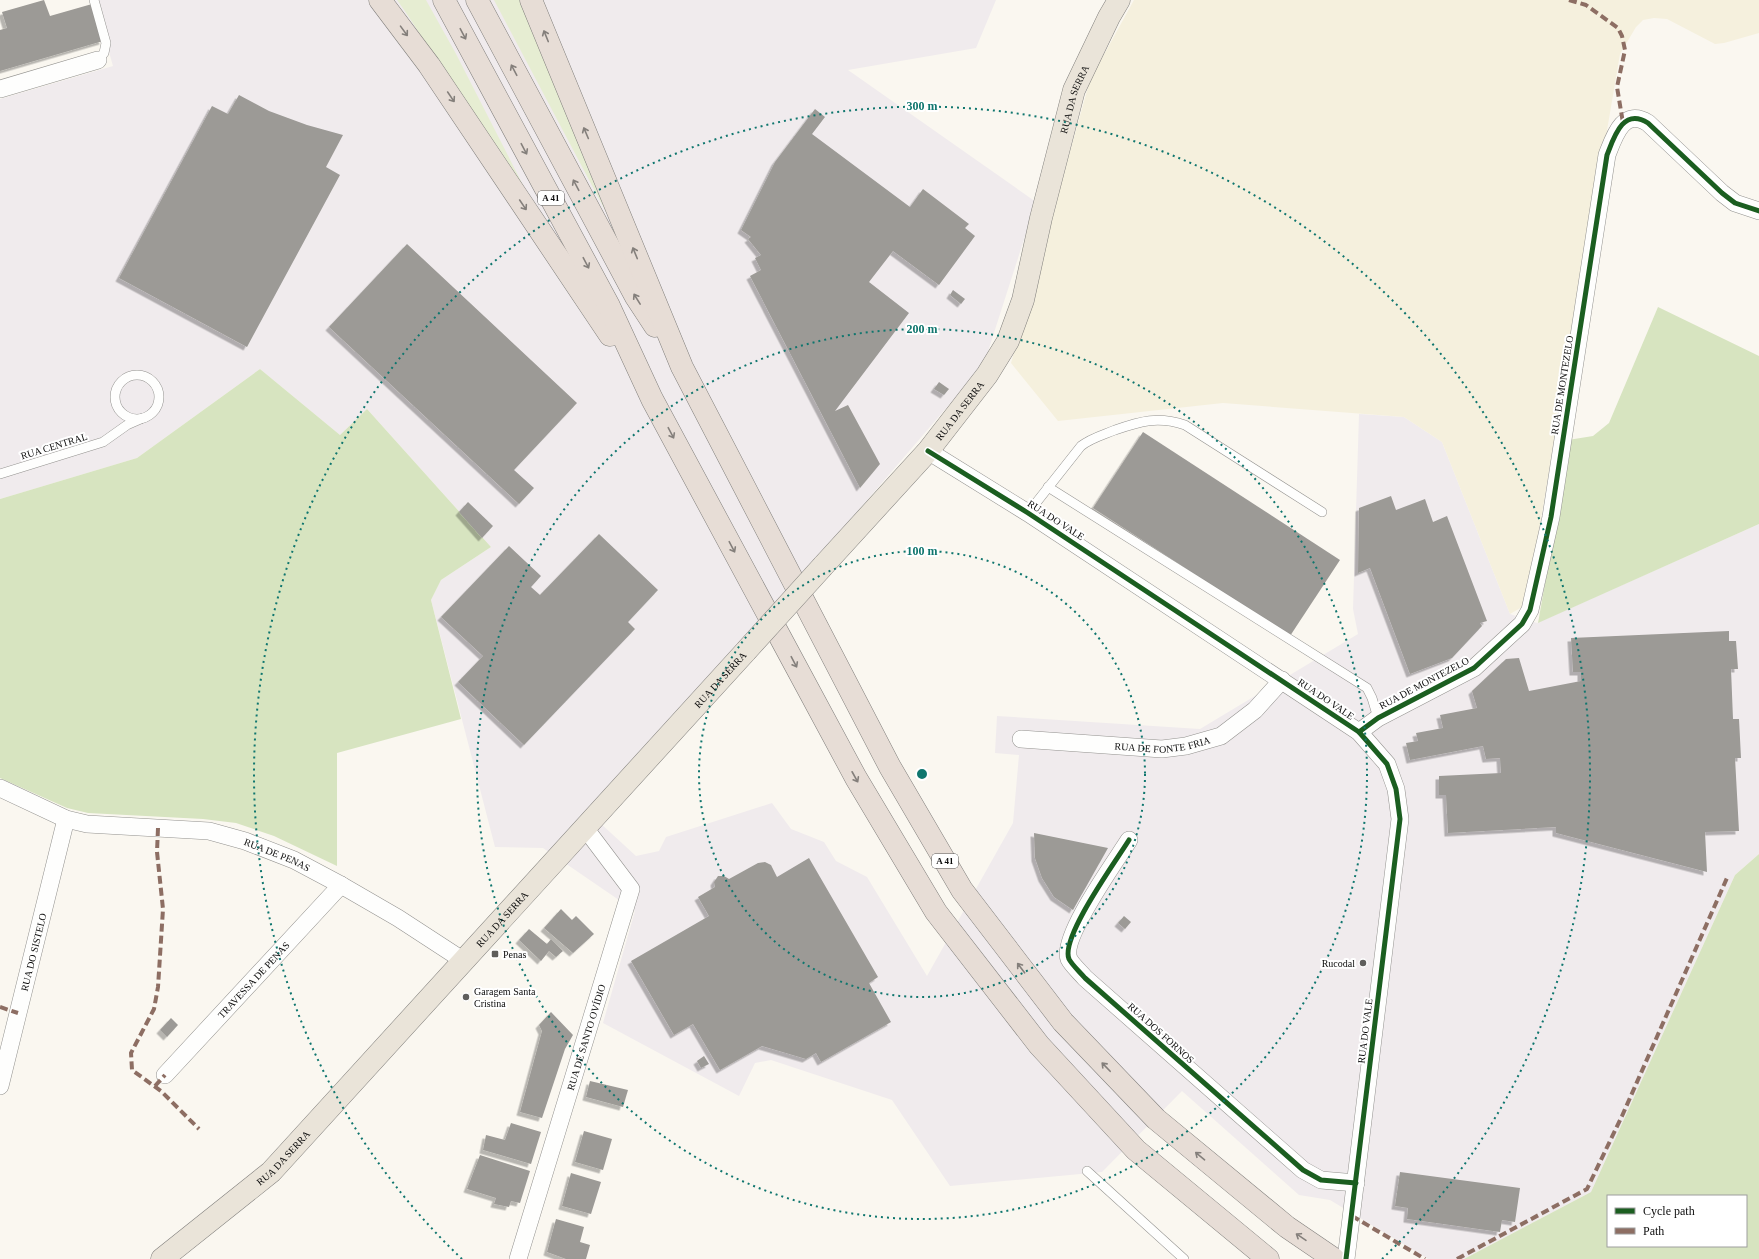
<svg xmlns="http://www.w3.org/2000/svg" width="1759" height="1259" font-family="'Times New Roman',serif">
<defs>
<filter id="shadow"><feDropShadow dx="-3.5" dy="3.5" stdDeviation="0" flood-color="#0004"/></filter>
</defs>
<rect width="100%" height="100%" fill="#faf7f0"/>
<path fill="#f0ebed" d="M94,0H996L976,48L848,70L1036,202L984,364L826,548L587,811L636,856L659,851L666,837L772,803L791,829L824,842L836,861L867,877L927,976L1013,823L1019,755L995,753L997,716L1200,729L1358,634L1353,609L1359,414L1404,417L1442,442L1510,614L1537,623L1759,524V854L1735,875L1591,1192L1464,1259H1428L1330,1200L1299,1195L1182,1091L1102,1172L950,1186L892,1100L771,1060L755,1063L739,1096L603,1023L635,911L543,848L495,847L431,600L441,580L491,547L367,409L340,435L260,369L137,458L0,499V99L113,66Z"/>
<path fill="#f5f0dd" d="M1134,0H1759V33L1724,43L1715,44L1667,19L1654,18L1643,20L1636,27L1620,54L1533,566L1522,607L1510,614L1442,442L1404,417L1223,403L1058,421L1011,363L1090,80Z"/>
<g fill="#e6edd2">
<path d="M397,0H426L455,52L524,187C516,178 506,168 498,158C458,109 434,50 397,0Z"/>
<path d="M494,0H521L607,214Z"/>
</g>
<g fill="#d7e4c0" fill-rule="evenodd">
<path d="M1658,307L1759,356V524L1538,623L1555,527L1568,440L1593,436L1609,423Z"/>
<path d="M260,369L340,435L367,409L491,547L441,580L431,600L461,719L337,753V866L274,836L236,823L203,819L88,813L67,808L0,778V499L137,458Z"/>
<path d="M1759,854V1259H1464L1591,1192L1735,875ZM1608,1196H1746V1246H1608Z"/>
</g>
<g fill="#9c9a96" filter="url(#shadow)">
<path d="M44,0L50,16L92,4L103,41L0,71V30L7,28L2,12Z"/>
<path d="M239,95L269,111L307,125L343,135L326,167L340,175L247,347L119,278L212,106L228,114Z"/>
<path d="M815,109L825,117L812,134L910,207L923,189L969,224L965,228L975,236L939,285L893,251L869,282L909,313L835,411L848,405L880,464L860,488L750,276L761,270L755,258L761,255L748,239L751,237L741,230L775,162Z"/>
<path d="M407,244L577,403L514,470L534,488L519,504L329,327Z"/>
<path d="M953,290L965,299L961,304L950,295Z"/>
<path d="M939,382L949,389L944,395L934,389Z"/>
<path d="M1143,432L1340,560L1290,636L1093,508Z"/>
<path d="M1391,496L1396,510L1425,499L1433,522L1447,516L1487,621L1480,623L1482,626L1452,658L1410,674L1370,568L1358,573L1359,508Z"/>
<path d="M468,502L493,526L482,538L459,512Z"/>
<path d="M599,534L658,590L628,622L635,629L524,745L458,682L483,656L441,617L509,546L541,576L531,587L540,595Z"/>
<path d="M1729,631V641H1736L1738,669H1731L1733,719H1739L1741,758H1735L1739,831L1705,832L1707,872L1556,833V827L1448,833L1446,795H1439V776L1501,773L1500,758L1486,759L1483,746L1410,760L1406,743L1418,741L1416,733L1443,728L1440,715L1477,708L1472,691L1506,659L1519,658L1529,691L1581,681V672H1573L1571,638Z"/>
<path d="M1034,833L1108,848L1073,910L1054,897L1042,878L1035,858Z"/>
<path d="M809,858L878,977L869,983L891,1022L821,1062L816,1053L806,1059L762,1046L720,1070L693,1024L674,1035L631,961L709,916L698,897L715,887L714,882L718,876H724L729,879L758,863L765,862L771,865L777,877Z"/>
<path d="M561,909L572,920L576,916L594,934L573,953L544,928Z"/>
<path d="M1124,916L1131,922L1125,929L1118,923Z"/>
<path d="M529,929L547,944L551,939L563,951L556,957L549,951L541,961L519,940Z"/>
<path d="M551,1012L573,1035L565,1049L542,1118L520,1112L542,1031L539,1025Z"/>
<path d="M171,1018L178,1025L167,1037L160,1030Z"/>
<path d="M704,1056L709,1064L701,1068L697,1061Z"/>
<path d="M590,1081L628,1090L623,1107L586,1097Z"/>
<path d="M511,1123L541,1132L531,1164L483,1150L486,1135L505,1140Z"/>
<path d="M584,1131L612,1139L603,1170L575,1162Z"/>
<path d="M480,1155L530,1171L520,1203L511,1201L509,1207L494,1204L496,1198L467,1189Z"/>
<path d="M1400,1172L1520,1188L1515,1222L1502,1220L1500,1232L1407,1219L1408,1208L1395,1206Z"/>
<path d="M571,1173L601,1182L591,1214L562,1206Z"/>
<path d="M556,1219L584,1227L580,1242L590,1245L586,1259H566L547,1252Z"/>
</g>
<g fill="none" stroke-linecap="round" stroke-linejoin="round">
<g stroke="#93928f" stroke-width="10">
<g id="lane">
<path d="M94,0L106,43L104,53L98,60"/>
<circle cx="137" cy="397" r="22"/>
<path d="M0,474L103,442L127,425L143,418"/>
<path d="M1048,487L1367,688L1372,698L1378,718"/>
<path d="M1028,513L1081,446C1091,438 1103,435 1115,430C1141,421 1158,416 1185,425L1322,512"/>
<path d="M1087,1171L1184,1259"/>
</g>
</g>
<g stroke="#93928f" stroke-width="18">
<g id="street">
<path d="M0,89L98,60"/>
<path d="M928,451L1028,513L1359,732L1387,764L1396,789L1400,819L1346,1259"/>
<path d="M1359,732L1378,718L1474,668L1522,624L1530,610L1551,517L1607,155C1614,137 1623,107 1648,123L1722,193L1735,203L1759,211"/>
<path id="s1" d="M1021,739L1162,749L1186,746L1221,736L1255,710L1282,680"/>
<path id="s2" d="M0,788L66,819L87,824L209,831L245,841L294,860L341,885L398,918L464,961"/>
<path d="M1129,840C1116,861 1060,938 1069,959C1072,965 1080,972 1085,978L1303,1170L1321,1180L1356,1183"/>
<path id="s3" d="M165,1075L341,885"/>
<path id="s4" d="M0,1086L66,819"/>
<path id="s5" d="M518,1259L631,889L585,828"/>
</g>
</g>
<g stroke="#807f7c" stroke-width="23">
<g id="primary">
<path id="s6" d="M823,566L928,451L987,375L1008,341L1023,300L1041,218L1074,90L1109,17L1119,0"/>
<path id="s7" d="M162,1259L271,1172L746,651"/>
</g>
</g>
<g stroke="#807f7c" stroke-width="23">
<g id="highway">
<path d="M380,0L429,65L610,335"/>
<path d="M444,0L609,306L652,399L856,778L936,912L1039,1045L1136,1150L1268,1259"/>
<path d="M477,0L636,297L655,326"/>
<path d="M531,0L682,367L890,767L962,890L1063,1022L1156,1119L1287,1227L1334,1259"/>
</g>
</g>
<use href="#lane" stroke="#fefefd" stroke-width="9"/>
<use href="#street" stroke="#fefefd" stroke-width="17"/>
<use href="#primary" stroke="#eae4d9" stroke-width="22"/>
<use href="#highway" stroke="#e7ddd6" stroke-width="22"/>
<g stroke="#807f7c" stroke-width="23" stroke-linecap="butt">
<path id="primary-bridge" d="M746,651L823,566"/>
</g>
<use href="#primary-bridge" stroke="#eae4d9" stroke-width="22"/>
<g stroke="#8d6e63" stroke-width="4" stroke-dasharray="8 4" stroke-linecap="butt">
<path d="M1569,0L1586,5L1618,28L1622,36L1625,50L1617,87L1623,123"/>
<path d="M158,828L157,852L163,909L158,987L154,1009L131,1053L132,1070L161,1091L199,1129"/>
<path d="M0,1007L18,1013"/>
<path d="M155,1086L165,1075"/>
<path d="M1352,1216L1425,1259"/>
<path d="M1457,1259L1587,1189L1622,1116L1727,878"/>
</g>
<g stroke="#fff" stroke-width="8">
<g id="cycleway">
<path d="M928,451L1028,513L1359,732L1387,764L1396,789L1400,819L1346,1259"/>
<path d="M1359,732L1378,718L1474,668L1522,624L1530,610L1551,517L1607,155C1614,137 1623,107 1648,123L1722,193L1735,203L1759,211"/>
<path d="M1129,840C1116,861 1060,938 1069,959C1072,965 1080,972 1085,978L1303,1170L1321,1180L1356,1183"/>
</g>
</g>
<use href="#cycleway" stroke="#1b5e20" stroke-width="5"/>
</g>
<defs><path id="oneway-shaft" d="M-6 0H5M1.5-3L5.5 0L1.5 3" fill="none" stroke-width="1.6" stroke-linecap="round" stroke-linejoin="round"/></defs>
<g stroke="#847f7b">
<use href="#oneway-shaft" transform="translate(404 31) rotate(54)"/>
<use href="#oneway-shaft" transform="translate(463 34) rotate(62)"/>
<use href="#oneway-shaft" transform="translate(546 36) rotate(-112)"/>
<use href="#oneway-shaft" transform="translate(514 70) rotate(-118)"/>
<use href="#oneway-shaft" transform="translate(451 97) rotate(56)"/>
<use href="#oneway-shaft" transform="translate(586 133) rotate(-113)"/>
<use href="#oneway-shaft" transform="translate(524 149) rotate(62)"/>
<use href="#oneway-shaft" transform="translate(576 185) rotate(-118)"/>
<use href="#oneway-shaft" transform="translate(523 205) rotate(56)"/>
<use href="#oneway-shaft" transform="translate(635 253) rotate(-112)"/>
<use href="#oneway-shaft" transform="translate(586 263) rotate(62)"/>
<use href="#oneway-shaft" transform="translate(637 299) rotate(-122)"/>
<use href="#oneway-shaft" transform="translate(671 433) rotate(62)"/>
<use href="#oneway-shaft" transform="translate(732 547) rotate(62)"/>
<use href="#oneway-shaft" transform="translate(794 662) rotate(62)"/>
<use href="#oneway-shaft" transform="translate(855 777) rotate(61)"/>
<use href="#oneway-shaft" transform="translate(1021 968) rotate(-127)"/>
<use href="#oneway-shaft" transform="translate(1106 1067) rotate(-134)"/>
<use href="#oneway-shaft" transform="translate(1200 1156) rotate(-140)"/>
<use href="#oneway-shaft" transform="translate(1301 1237) rotate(-146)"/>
</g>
<g fill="none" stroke="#0f766e" stroke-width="2" stroke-dasharray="2 4">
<circle cx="922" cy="774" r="223"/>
<circle cx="922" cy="774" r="445"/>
<path d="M462 1259A668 668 0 1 1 1382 1259"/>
</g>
<g fill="#5f5e5c" stroke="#fff" stroke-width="1.5">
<rect x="491" y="950" width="8" height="8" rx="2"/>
<circle cx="1363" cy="963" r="4"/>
<circle cx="466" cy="997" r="4"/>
</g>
<g text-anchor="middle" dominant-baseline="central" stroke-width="4" stroke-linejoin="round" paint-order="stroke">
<g fill="#fff" stroke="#555" stroke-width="1">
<rect x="538" y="191" width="26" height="14" rx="3"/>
<rect x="932" y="854" width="26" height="14" rx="3"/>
</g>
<g font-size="9" font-weight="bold" fill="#0c0c0c">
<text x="551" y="198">A 41</text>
<text x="945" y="861">A 41</text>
</g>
<g font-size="10" fill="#0c0c0c" stroke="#fff">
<text stroke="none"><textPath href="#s6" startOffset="543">RUA DA SERRA</textPath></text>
<text transform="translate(1562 385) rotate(-81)">RUA DE MONTEZELO</text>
<text stroke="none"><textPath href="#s6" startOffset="207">RUA DA SERRA</textPath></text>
<text transform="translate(54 446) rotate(-17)">RUA CENTRAL</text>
<text transform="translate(1056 520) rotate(33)">RUA DO VALE</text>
<text stroke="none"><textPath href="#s7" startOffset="806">RUA DA SERRA</textPath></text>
<text transform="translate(1424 683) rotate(-28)">RUA DE MONTEZELO</text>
<text transform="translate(1326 699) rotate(34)">RUA DO VALE</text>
<text stroke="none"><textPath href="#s1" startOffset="142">RUA DE FONTE FRIA</textPath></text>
<text stroke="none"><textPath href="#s2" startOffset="289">RUA DE PENAS</textPath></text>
<text stroke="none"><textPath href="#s7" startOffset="482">RUA DA SERRA</textPath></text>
<text stroke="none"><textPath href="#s4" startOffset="138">RUA DO SISTELO</textPath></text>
<text stroke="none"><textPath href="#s3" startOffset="130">TRAVESSA DE PENAS</textPath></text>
<text transform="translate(1365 1031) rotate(-83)">RUA DO VALE</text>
<text transform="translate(1161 1033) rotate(42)">RUA DOS FORNOS</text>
<text stroke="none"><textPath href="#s5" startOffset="232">RUA DE SANTO OVÍDIO</textPath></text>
<text stroke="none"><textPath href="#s7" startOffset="158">RUA DA SERRA</textPath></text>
</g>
<g font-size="10" fill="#0c0c0c" stroke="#fff" text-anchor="start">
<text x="503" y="954">Penas</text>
<text x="1355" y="963" text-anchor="end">Rucodal</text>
<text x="474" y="991">Garagem Santa<tspan x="474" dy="12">Cristina</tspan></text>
</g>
</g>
<circle cx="922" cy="774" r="6" fill="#0f766e" stroke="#fff" stroke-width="2"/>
<g font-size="12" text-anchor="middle" font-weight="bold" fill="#0f766e" stroke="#fff" stroke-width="4" stroke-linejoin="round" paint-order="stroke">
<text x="922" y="110">300 m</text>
<text x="922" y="333">200 m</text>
<text x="922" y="555">100 m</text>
</g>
<rect x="1607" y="1195" width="140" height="52" fill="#ffffff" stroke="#9e9e9e"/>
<rect x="1615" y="1208" width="20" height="6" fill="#1b5e20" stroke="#9e9e9e"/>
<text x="1643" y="1215" font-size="12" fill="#0c0c0c">Cycle path</text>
<rect x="1615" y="1228" width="20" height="6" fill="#8d6e63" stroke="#9e9e9e"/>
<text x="1643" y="1235" font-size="12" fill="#0c0c0c">Path</text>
</svg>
